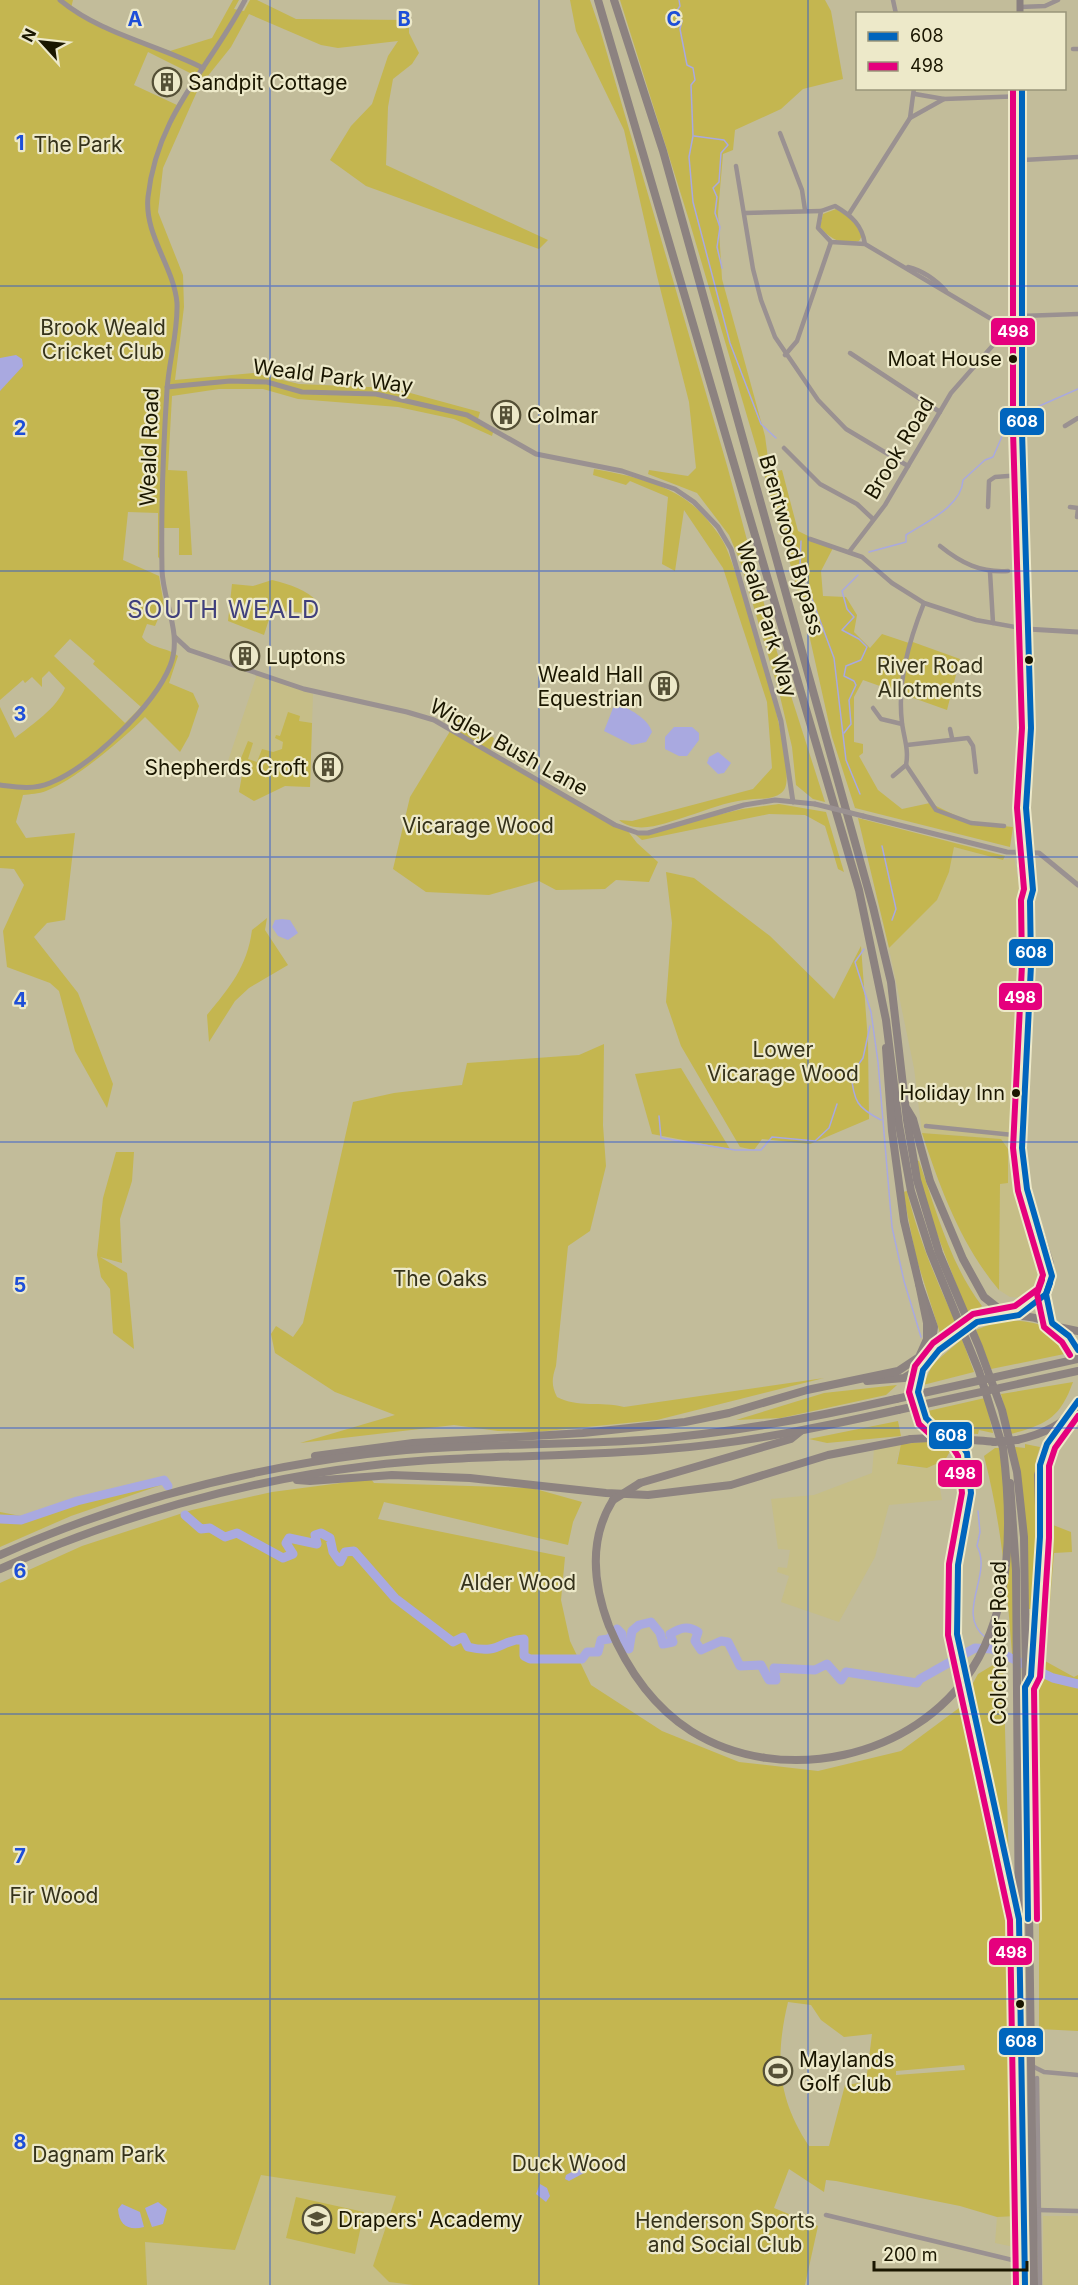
<svg xmlns="http://www.w3.org/2000/svg" width="1078" height="2285" font-family="Inter,sans-serif">
<rect width="100%" height="100%" fill="#c2bc9a"/>
<g fill="#c6be87">
<path d="M257,674L313,694L310,787L285,786L254,801L239,792L243,770L227,764Z"/>
<path d="M954,847L1003,860L1014,857L1027,929L1019,1081L1018,1179L1042,1280L1025,1298L1010,1297L999,1290L1000,1183H1007L1001,1139L922,1133L914,1068L889,948L949,872Z"/>
<path d="M901,1444L896,1463L907,1467L927,1468L945,1460L939,1482L942,1500L889,1505L875,1557L839,1622L781,1602L789,1576L777,1572L778,1567L787,1568L790,1550L778,1549L771,1499L814,1495L872,1473L874,1449Z"/>
<path d="M261,2175L396,2196L373,2266L389,2282L413,2285H147L145,2242L235,2250Z"/>
<path d="M1019,2216V2248L995,2243L997,2217Z"/>
<rect x="1043" y="2216" width="35" height="69"/>
</g>
<g fill="#c4b650" fill-rule="evenodd">
<path d="M0,0H73L71,8L96,25L170,51L212,38L233,0H239L234,9L244,11L250,0H257L296,19L409,20V33L419,53L412,64L393,79L388,107L386,165L548,240L539,249L366,186L330,160L351,126L372,104L388,56L398,41L338,48L321,45L249,14L231,47L199,87L163,168L158,212L183,275L184,307L175,380L254,373L299,384L392,388L480,412L478,419L494,429L492,436L454,419L398,407L298,399L263,389H219L172,396L168,470L187,471L192,555H179V528H163L162,561L158,557V513L128,512L123,560L159,576L164,605L155,626L147,624L142,637C150,649 168,647 178,656L169,683L193,693L199,706L189,736L180,752L145,717C123,739 75,780 46,791C39,794 30,794 23,795L16,822L26,838L75,833L65,920L47,923L34,937L78,993L113,1084L107,1108L75,1051L59,991L50,983L7,967L3,931L24,885L14,869L0,868V707L15,738C33,724 57,708 65,688L49,671L42,678V687L32,677L25,683L23,680L0,700ZM148,52L196,76L177,105L134,85ZM70,639L95,661L93,664L141,707L125,723L54,656Z"/>
<path d="M570,0H590L599,26L728,469L777,652L825,802L813,799L796,785L792,747L779,692L740,561L729,535L697,493L648,474L649,470L688,476L696,468L689,402L657,276L624,130L576,31Z"/>
<path d="M620,0H825L831,11L843,79L803,89L781,109L735,130L733,150L723,154L718,213L722,279L765,436L770,473L782,470L798,531L833,548L821,571L823,596L846,597L857,615L854,632L870,648L882,634L909,643L910,641L960,659L947,710L863,680L854,697V742L863,744V753L859,756L878,790L902,809L930,803L971,823L1013,827L1010,847L855,808L832,737L804,612L768,487L689,220Z"/>
<path d="M836,209L850,218L859,227L862,236L859,241C843,246 830,239 820,227L823,214Z"/>
<path d="M594,469C633,476 677,485 704,516C712,525 720,535 725,545C739,576 800,769 784,790C776,801 757,798 745,800C726,802 707,810 688,816C668,822 638,836 619,820L632,821L753,789L772,768L767,702L723,568L684,510L675,571L662,564L668,497L630,481L626,485L593,475Z"/>
<path d="M272,580C291,585 306,589 319,603L317,614L272,610L264,635L228,621L232,584L253,586Z"/>
<path d="M288,712L300,716L299,721L312,723L310,787L285,786L254,801L239,792L243,770L237,768L248,741L253,743L248,759L257,762L262,749L273,752L282,749L283,742L275,738L276,735L280,736Z"/>
<path d="M453,717L494,738L490,751L627,830L637,843L658,862L649,882L616,880L605,889L556,890L539,881L489,895L426,892L393,869L410,797L449,733Z"/>
<path d="M779,804L826,812L844,872L838,869L825,826L805,815L769,814L642,840L636,835L742,809Z"/>
<path d="M858,818L1005,856L1003,860L954,847L949,872L937,900L889,948Z"/>
<path d="M666,872L694,878L770,936L834,999L861,946L868,1042L869,1119L810,1144L762,1139L754,1150L740,1147L681,1046L666,1002L672,923Z"/>
<path d="M267,918L265,930L288,965L249,988L235,1001L209,1042L207,1015C230,987 247,967 252,930Z"/>
<path d="M604,1044L603,1125L606,1166L590,1231L568,1246L556,1366C552,1378 551,1385 557,1397C577,1408 601,1401 624,1407L824,1378L657,1420L536,1432L498,1431L454,1425L300,1443L395,1415L335,1392L275,1353L271,1334L276,1326L293,1337L303,1323L353,1102L394,1093L462,1085L467,1063L579,1055Z"/>
<path d="M681,1068L730,1149L652,1134L635,1074Z"/>
<path d="M922,1133L1001,1139L1008,1149V1183L1000,1184L999,1290C961,1245 940,1188 922,1133Z"/>
<path d="M116,1152H134L132,1181L120,1219L122,1263L100,1257L127,1273L134,1349L113,1333L110,1289L101,1277L97,1255L103,1198Z"/>
<path d="M916,1160L919,1161C936,1210 950,1264 982,1306L969,1318L925,1202Z"/>
<path d="M907,1191C918,1238 937,1282 957,1325L947,1336L940,1333L916,1257L903,1192Z"/>
<path d="M1001,1320C1032,1321 1057,1323 1074,1352L991,1369L976,1330Z"/>
<path d="M962,1339L974,1372L923,1385L933,1364Z"/>
<path d="M1073,1382C1060,1418 1047,1424 1011,1434L1001,1394Z"/>
<path d="M897,1385L886,1395L781,1418L736,1420L824,1393Z"/>
<path d="M985,1398L993,1433L979,1430L978,1434C958,1433 938,1431 928,1411Z"/>
<path d="M898,1421L901,1436L827,1443L809,1439Z"/>
<path d="M924,1442L955,1443L945,1460L927,1468L897,1464L901,1444Z"/>
<path d="M1025,1444L1040,1447L1036,1460L1037,1533L1031,1609H1027L1015,1447L1025,1448Z"/>
<path d="M995,1448H999L1012,1522L1014,1654H1012C1007,1586 1001,1521 984,1456Z"/>
<path d="M371,1479L374,1483L532,1488L582,1502L573,1522L568,1545L384,1502L378,1519L565,1557L561,1600L570,1641L591,1685L662,1731L739,1762L818,1771L901,1751L959,1708L978,1674L1003,1659L1019,2216L997,2217L960,2206L836,2181L826,2180L824,2192L789,2169L774,2208L818,2226L805,2285H413L389,2282L373,2266L396,2196L261,2175L235,2250L145,2242L147,2285H0V1583L82,1546L192,1510L272,1492ZM788,2002L811,2005L821,2020L844,2037L872,2034L866,2082L845,2085L829,2146H809C777,2098 775,2057 788,2002ZM964,2065L965,2070L896,2075V2071Z"/>
<path d="M153,1481L164,1484L71,1516L0,1547V1512L26,1517L87,1497Z"/>
<path d="M1053,1525L1071,1532L1072,1552L1054,1553L1045,1661L1074,1677L1078,1675V2031L1039,2029V1677L1036,1639L1044,1526Z"/>
<path d="M296,2197L364,2212L355,2254L286,2238Z"/>
</g>
<g fill="#a9a9e0">
<path d="M16,355L22,359L23,366L0,391V358Z"/>
<path d="M615,703C628,708 648,718 652,732L646,742L632,745L604,731Z"/>
<path d="M674,727H692L699,733V740L687,756H679L665,749V737Z"/>
<path d="M718,752L731,763L724,773L718,774L707,763L709,757Z"/>
<path d="M282,919L290,920L298,933L288,940L278,936L272,927L275,920Z"/>
<path d="M581,2167L584,2168V2173L569,2181L565,2179L566,2175Z"/>
<path d="M540,2184L547,2188L550,2196L546,2202L536,2194Z"/>
<path d="M158,2202L167,2209L163,2224L152,2227L145,2208Z"/>
<path d="M122,2204L140,2212L144,2227C128,2231 119,2225 118,2209Z"/>
</g>
<g fill="none" stroke-linecap="round" stroke-linejoin="round">
<g stroke="#a9a9e0" stroke-width="1.5">
<path d="M679,0L680,6L676,12L682,21L680,29L687,65L693,68L695,80L691,85L693,136L689,157L693,202L730,343L761,424L776,438"/>
<path d="M694,136L724,140L728,145L721,153L719,182L713,188L717,197L715,213L720,227L717,247L722,268"/>
<path d="M1028,411L1078,389"/>
<path d="M801,541L800,567L834,658L846,760L860,794"/>
<path d="M869,552L906,542V535C926,522 962,506 963,480L985,460L993,457L1011,416"/>
<path d="M844,733L851,724L849,700L856,685L854,681L844,676L846,666L861,660L867,647L859,639L842,630L854,617L847,609L842,591L858,575"/>
<path d="M882,846L896,909L892,920"/>
<path d="M864,949L855,962L871,1012L878,1062L892,1227L904,1281L921,1337"/>
<path d="M870,1026L863,1058L851,1075C855,1102 856,1107 881,1120"/>
<path d="M659,1116L661,1138L735,1150H761L772,1137L815,1141L829,1128L837,1104"/>
<path d="M959,1456L965,1465"/>
<path d="M978,1511L980,1532L977,1546C993,1575 955,1613 985,1637"/>
<path d="M991,1642L996,1647L997,1652"/>
</g>
<g stroke="#a9a9e0" stroke-width="9">
<path d="M185,1515L201,1529L210,1528L225,1537L237,1533L283,1558L293,1554L286,1543L289,1538L317,1544L315,1535L321,1533L330,1538L333,1552L340,1562L345,1552L354,1551L395,1598L453,1642L463,1637L468,1647C501,1655 499,1640 524,1639V1656L530,1659H582L587,1652H598L601,1640L609,1639L617,1629L622,1634L621,1646L629,1649L632,1631L639,1625L651,1622L660,1633L663,1644L673,1642L670,1634C680,1628 688,1625 698,1632L695,1641L701,1650L721,1641L728,1642L740,1666L761,1665L769,1680H776L774,1668L815,1670L827,1664L841,1680L846,1672L917,1683L920,1679L975,1648L992,1649L1053,1678L1078,1684"/>
<path d="M0,1519L21,1520L77,1501L164,1480L168,1486"/>
</g>
<g stroke="#9a9191" stroke-width="4.5">
<path d="M893,0L896,14"/>
<path d="M1020,7L1045,6L1058,0"/>
<path d="M1073,49H1078"/>
<path d="M915,94L944,99"/>
<path d="M910,118L914,88"/>
<path d="M780,133L802,190L805,210"/>
<path d="M1023,160L1078,157"/>
<path d="M736,166L753,269L761,300L775,337L818,400L846,429L908,466"/>
<path d="M745,213L821,211"/>
<path d="M849,214L910,118L944,99L1023,96"/>
<path d="M865,244C862,225 852,216 835,206L821,211L818,228L831,242L865,244L998,323"/>
<path d="M908,267C924,271 935,279 946,291"/>
<path d="M1021,316L1078,314"/>
<path d="M1002,335L998,323L1014,316"/>
<path d="M850,353L940,412"/>
<path d="M785,355L797,341L831,242"/>
<path d="M1065,426L1078,418"/>
<path d="M784,448L820,484L857,504L873,519"/>
<path d="M988,507L989,481L995,477L1022,475"/>
<path d="M1070,507L1078,508"/>
<path d="M1077,517L1078,509"/>
<path d="M810,539L862,557L892,583L924,603L976,620L1027,629"/>
<path d="M940,546C961,563 981,573 1008,571"/>
<path d="M849,552L885,505L951,393L1002,335L1021,339"/>
<path d="M990,572L993,623"/>
<path d="M873,708L881,719L902,724"/>
<path d="M950,729L952,738"/>
<path d="M907,745L968,738L973,746L976,772"/>
<path d="M906,765L936,810L971,823L1004,826"/>
<path d="M893,776L906,765C909,750 904,738 902,723C897,682 909,641 924,603"/>
<path d="M926,1126L1022,1136"/>
<path d="M1032,2066L1044,2072L1078,2075"/>
<path d="M1037,2078L1040,2285"/>
<path d="M1038,2210L1078,2211"/>
<path d="M826,2215L1025,2263"/>
</g>
<g stroke="#9a9191" stroke-width="5">
<path d="M60,0C101,34 156,44 203,68"/>
<path d="M167,387L230,381L267,382L302,392L376,394L467,415L536,454L622,471L675,489L694,502L718,527L731,549L781,721L793,802"/>
<path d="M1027,629L1078,632"/>
<path d="M175,637L189,650L304,689L407,712L434,720L615,825L638,833H648L744,805L775,800L815,804"/>
<path d="M0,785C16,787 34,790 50,783C90,767 154,706 170,666C183,634 163,602 162,570C161,511 163,450 167,390C169,360 178,333 177,303C174,267 144,235 148,197C157,114 209,69 245,0"/>
<path d="M863,816L1007,852L1039,853L1078,885"/>
</g>
<g stroke="#8a8080" stroke-width="7">
<path d="M1020,0V14"/>
<path d="M1026,808C1013,833 1020,875 1030,901"/>
<path d="M1046,1294L1052,1323"/>
<path d="M1019,1315L1046,1294L1052,1276L1050,1262L1027,1189L1022,1148L1031,965L1030,901L1033,890L1026,808L1031,728L1022,431V88"/>
</g>
<g stroke="#8c8280" stroke-width="8">
<path d="M598,0L859,890L886,1020L899,1125L911,1191L930,1251L979,1371L1003,1448"/>
<path d="M614,0L663,151L873,907L891,982L907,1120L917,1180L939,1253L979,1347L1002,1410L1017,1472L1024,1537L1034,2285"/>
<path d="M886,1048L892,1131L904,1221L919,1284L934,1327L929,1360"/>
<path d="M907,1109L913,1119L930,1181L963,1259L984,1297L1008,1316"/>
<path d="M977,1322C1013,1311 1058,1312 1078,1350"/>
<path d="M958,1334C948,1343 936,1351 928,1362C908,1390 920,1426 952,1437C965,1441 981,1440 994,1442"/>
<path d="M957,1438C986,1470 962,1529 958,1567C954,1591 955,1616 957,1640"/>
<path d="M911,1439L950,1437"/>
<path d="M1017,1440C1039,1435 1070,1424 1078,1401"/>
<path d="M1010,1483L1016,1570L1019,1936L1025,2285"/>
<path d="M1026,1685L1031,1676L1040,1537L1038,1475L1047,1444L1062,1421"/>
<path d="M974,1714L1015,1906"/>
</g>
<g stroke="#8d8380" stroke-width="8">
<path d="M1058,1327L1078,1331"/>
<path d="M867,1381L904,1378L927,1364"/>
<path d="M1076,1407L1078,1405"/>
<path d="M315,1456L413,1443L583,1433L685,1422L729,1413L807,1390L898,1371L919,1357L927,1339V1323L919,1284"/>
<path d="M297,1480L310,1481L392,1475L470,1478L606,1493L648,1495L731,1485L828,1455L911,1439"/>
<path d="M640,1483L791,1439L801,1431"/>
<path d="M613,1500C588,1540 593,1584 609,1626C627,1669 652,1706 691,1731C782,1788 915,1758 972,1669C1013,1605 1012,1521 1003,1448"/>
<path d="M0,1555C116,1503 241,1470 367,1454C458,1443 550,1446 642,1440C728,1434 812,1418 896,1399"/>
<path d="M0,1569C115,1517 242,1481 367,1466C467,1454 567,1458 667,1449C745,1443 822,1427 898,1410"/>
</g>
<path stroke="#9a9191" stroke-width="5" d="M815,804L863,816"/>
<g stroke="#8c8280" stroke-width="8">
<path d="M958,1334L977,1322"/>
<path d="M994,1442L1017,1440"/>
<path d="M957,1640L974,1714"/>
</g>
<g stroke="#8d8380" stroke-width="8">
<path d="M896,1399L1078,1359"/>
<path d="M898,1410L1078,1371"/>
<path d="M613,1500L640,1483"/>
</g>
<g stroke="#ede9c9" stroke-width="10">
<g id="bus-1">
<path d="M1022,88V431L1031,728L1026,808L1033,890L1030,901L1031,965L1022,1148L1027,1189L1052,1276L1046,1294L1019,1315L977,1322L939,1350L923,1370L918,1392L926,1418L938,1430L957,1438L967,1453L971,1493L958,1565L957,1634L1019,1919L1025,2285"/>
<path d="M1050,1283L1046,1294L1052,1323L1069,1336L1078,1350"/>
<path d="M1028,1919L1025,1687L1031,1676L1040,1537V1465L1047,1444L1078,1401"/>
</g>
</g>
<g stroke="#ede9c9" stroke-width="10">
<g id="bus-2">
<path d="M1013,88V431L1022,728L1017,808L1024,889L1021,900L1022,965L1013,1148L1018,1191L1043,1275L1038,1289L1015,1306L973,1314L933,1343L915,1366L909,1392L919,1424L933,1437L951,1445L958,1456L962,1493L949,1564L948,1635L1010,1920L1016,2285"/>
<path d="M1042,1280L1037,1294L1044,1327L1062,1342L1070,1355"/>
<path d="M1037,1919L1034,1689L1040,1677L1049,1538V1466L1055,1448L1078,1416"/>
</g>
</g>
<use href="#bus-1" stroke="#0065bd" stroke-width="6"/>
<use href="#bus-2" stroke="#e5007d" stroke-width="6"/>
</g>
<path fill="none" stroke="#1d4ed8" stroke-width="1.5" stroke-opacity="0.55" d="M270,0V2285M539,0V2285M808,0V2285M0,286H1078M0,571H1078M0,857H1078M0,1142H1078M0,1428H1078M0,1714H1078M0,1999H1078"/>
<defs>
<g id="building-ring" transform="scale(1.5)"><circle r="9.5" fill="#ede9c9" stroke="#555036" stroke-width="1.5"/><path d="M-4-6H4V6H1V3H-1V6H-4ZM-2.5-4.3h1.7v1.8h-1.7ZM.8-4.3h1.7v1.8H.8ZM-2.5-1h1.7V.8h-1.7ZM.8-1h1.7V.8H.8Z" fill="#555036"/></g>
<g id="stadium-ring" transform="scale(1.5)"><circle r="9.5" fill="#ede9c9" stroke="#555036" stroke-width="1.5"/><path d="M0-5a6.5 5 0 1 0 0 10a6.5 5 0 1 0 0-10ZM-3.5-1.8h7v3.6h-7Z" fill="#555036"/></g>
<g id="school-ring" transform="scale(1.5)"><circle r="9.5" fill="#ede9c9" stroke="#555036" stroke-width="1.5"/><path d="M0-5L7-2L0 1L-7-2ZM-4 1L0 2.5L4 1V4Q0 6-4 4Z" fill="#555036"/></g>
</defs>
<g fill-rule="evenodd">
<use href="#building-ring" x="167" y="82"/>
<use href="#building-ring" x="506" y="415"/>
<use href="#building-ring" x="245" y="656"/>
<use href="#building-ring" x="664" y="686"/>
<use href="#building-ring" x="328" y="767"/>
<use href="#stadium-ring" x="778" y="2071"/>
<use href="#school-ring" x="317" y="2219"/>
</g>
<g fill="#1a1600" stroke="#ede9c9" stroke-width="2">
<circle cx="1013" cy="359" r="5"/>
<circle cx="1029" cy="660" r="5"/>
<circle cx="1016" cy="1093" r="5"/>
<circle cx="1020" cy="2004" r="5"/>
</g>
<g text-anchor="middle" dominant-baseline="central" stroke-width="4.5" stroke-linejoin="round" paint-order="stroke">
<g font-size="20" fill="#1a1600" stroke="#ede9c9" text-anchor="end">
<text x="1002" y="359">Moat House</text>
<text x="1005" y="1093">Holiday Inn</text>
</g>
<g font-size="21" fill="#1a1600" stroke="#ede9c9" text-anchor="start">
<text x="188" y="82">Sandpit Cottage</text>
<text x="527" y="415">Colmar</text>
<text x="266" y="656">Luptons</text>
<text x="643" y="674" text-anchor="end">Weald Hall<tspan x="643" dy="24">Equestrian</tspan></text>
<text x="307" y="767" text-anchor="end">Shepherds Croft</text>
<text x="799" y="2059">Maylands<tspan x="799" dy="24">Golf Club</tspan></text>
<text x="338" y="2219">Drapers' Academy</text>
</g>
<g font-size="21" fill="#35321a" stroke="#ede9c9">
<text x="78" y="144">The Park</text>
<text x="103" y="327">Brook Weald<tspan x="103" dy="24">Cricket Club</tspan></text>
<text x="930" y="665">River Road<tspan x="930" dy="24">Allotments</tspan></text>
<text x="478" y="825">Vicarage Wood</text>
<text x="783" y="1049">Lower<tspan x="783" dy="24">Vicarage Wood</tspan></text>
<text x="440" y="1278">The Oaks</text>
<text x="518" y="1582">Alder Wood</text>
<text x="54" y="1895">Fir Wood</text>
<text x="99" y="2154">Dagnam Park</text>
<text x="569" y="2163">Duck Wood</text>
<text x="725" y="2220">Henderson Sports<tspan x="725" dy="24">and Social Club</tspan></text>
</g>
<g font-size="21" fill="#1a1600" stroke="#ede9c9">
<text transform="translate(333 376) rotate(7)">Weald Park Way</text>
<text transform="translate(149 447) rotate(-88)">Weald Road</text>
<text transform="translate(899 448) rotate(-59)">Brook Road</text>
<text transform="translate(792 545) rotate(74)">Brentwood Bypass</text>
<text transform="translate(767 619) rotate(73)">Weald Park Way</text>
<text transform="translate(509 747) rotate(29)">Wigley Bush Lane</text>
<text transform="translate(998 1643) rotate(-90)">Colchester Road</text>
</g>
<g font-size="24" letter-spacing="1.5" fill="#40407d" stroke="#ede9c9">
<text x="224" y="609">SOUTH WEALD</text>
</g>
</g>
<g font-size="20" text-anchor="middle" font-weight="bold" fill="#1d4ed8" stroke="#ede9c9" stroke-width="4.5" stroke-linejoin="round" paint-order="stroke">
<text x="135" y="26">A</text>
<text x="404" y="26">B</text>
<text x="674" y="26">C</text>
<text x="20" y="150">1</text>
<text x="20" y="435">2</text>
<text x="20" y="721">3</text>
<text x="20" y="1007">4</text>
<text x="20" y="1292">5</text>
<text x="20" y="1578">6</text>
<text x="20" y="1863">7</text>
<text x="20" y="2149">8</text>
</g>
<g stroke="#ede9c9" stroke-width="2">
<rect x="990" y="317" width="46" height="29" rx="6" fill="#e5007d"/>
<rect x="999" y="407" width="46" height="29" rx="6" fill="#0065bd"/>
<rect x="1008" y="938" width="46" height="29" rx="6" fill="#0065bd"/>
<rect x="998" y="982" width="45" height="29" rx="6" fill="#e5007d"/>
<rect x="928" y="1421" width="45" height="29" rx="6" fill="#0065bd"/>
<rect x="937" y="1459" width="46" height="29" rx="6" fill="#e5007d"/>
<rect x="988" y="1937" width="45" height="29" rx="6" fill="#e5007d"/>
<rect x="998" y="2027" width="46" height="29" rx="6" fill="#0065bd"/>
</g>
<g font-size="16" text-anchor="middle" font-weight="bold" fill="#fff">
<text x="1013" y="337">498</text>
<text x="1022" y="427">608</text>
<text x="1031" y="958">608</text>
<text x="1020" y="1003">498</text>
<text x="951" y="1441">608</text>
<text x="960" y="1479">498</text>
<text x="1011" y="1958">498</text>
<text x="1021" y="2047">608</text>
</g>
<rect x="856" y="12" width="210" height="78" fill="#ede9c9" stroke="#999579" stroke-width="1.5"/>
<rect x="868" y="32" width="30" height="9" fill="#0065bd" stroke="#999579" stroke-width="1.5"/>
<text x="910" y="42" font-size="18" fill="#1a1600">608</text>
<rect x="868" y="62" width="30" height="9" fill="#e5007d" stroke="#999579" stroke-width="1.5"/>
<text x="910" y="72" font-size="18" fill="#1a1600">498</text>
<g transform="translate(42 42) rotate(297)" stroke="#ede9c9" stroke-width="4.5" paint-order="stroke">
<path d="M0-4.5L10 22L0 15L-10 22Z" fill="#1a1600"/>
<text y="-9" font-size="16" font-weight="bold" text-anchor="middle" fill="#1a1600">N</text>
</g>
<path d="M874 2261v9h153v-9" fill="none" stroke="#1a1600" stroke-width="3"/>
<text x="883" y="2261" font-size="18" fill="#1a1600" stroke="#ede9c9" stroke-width="4.5" paint-order="stroke">200 m</text>
</svg>
